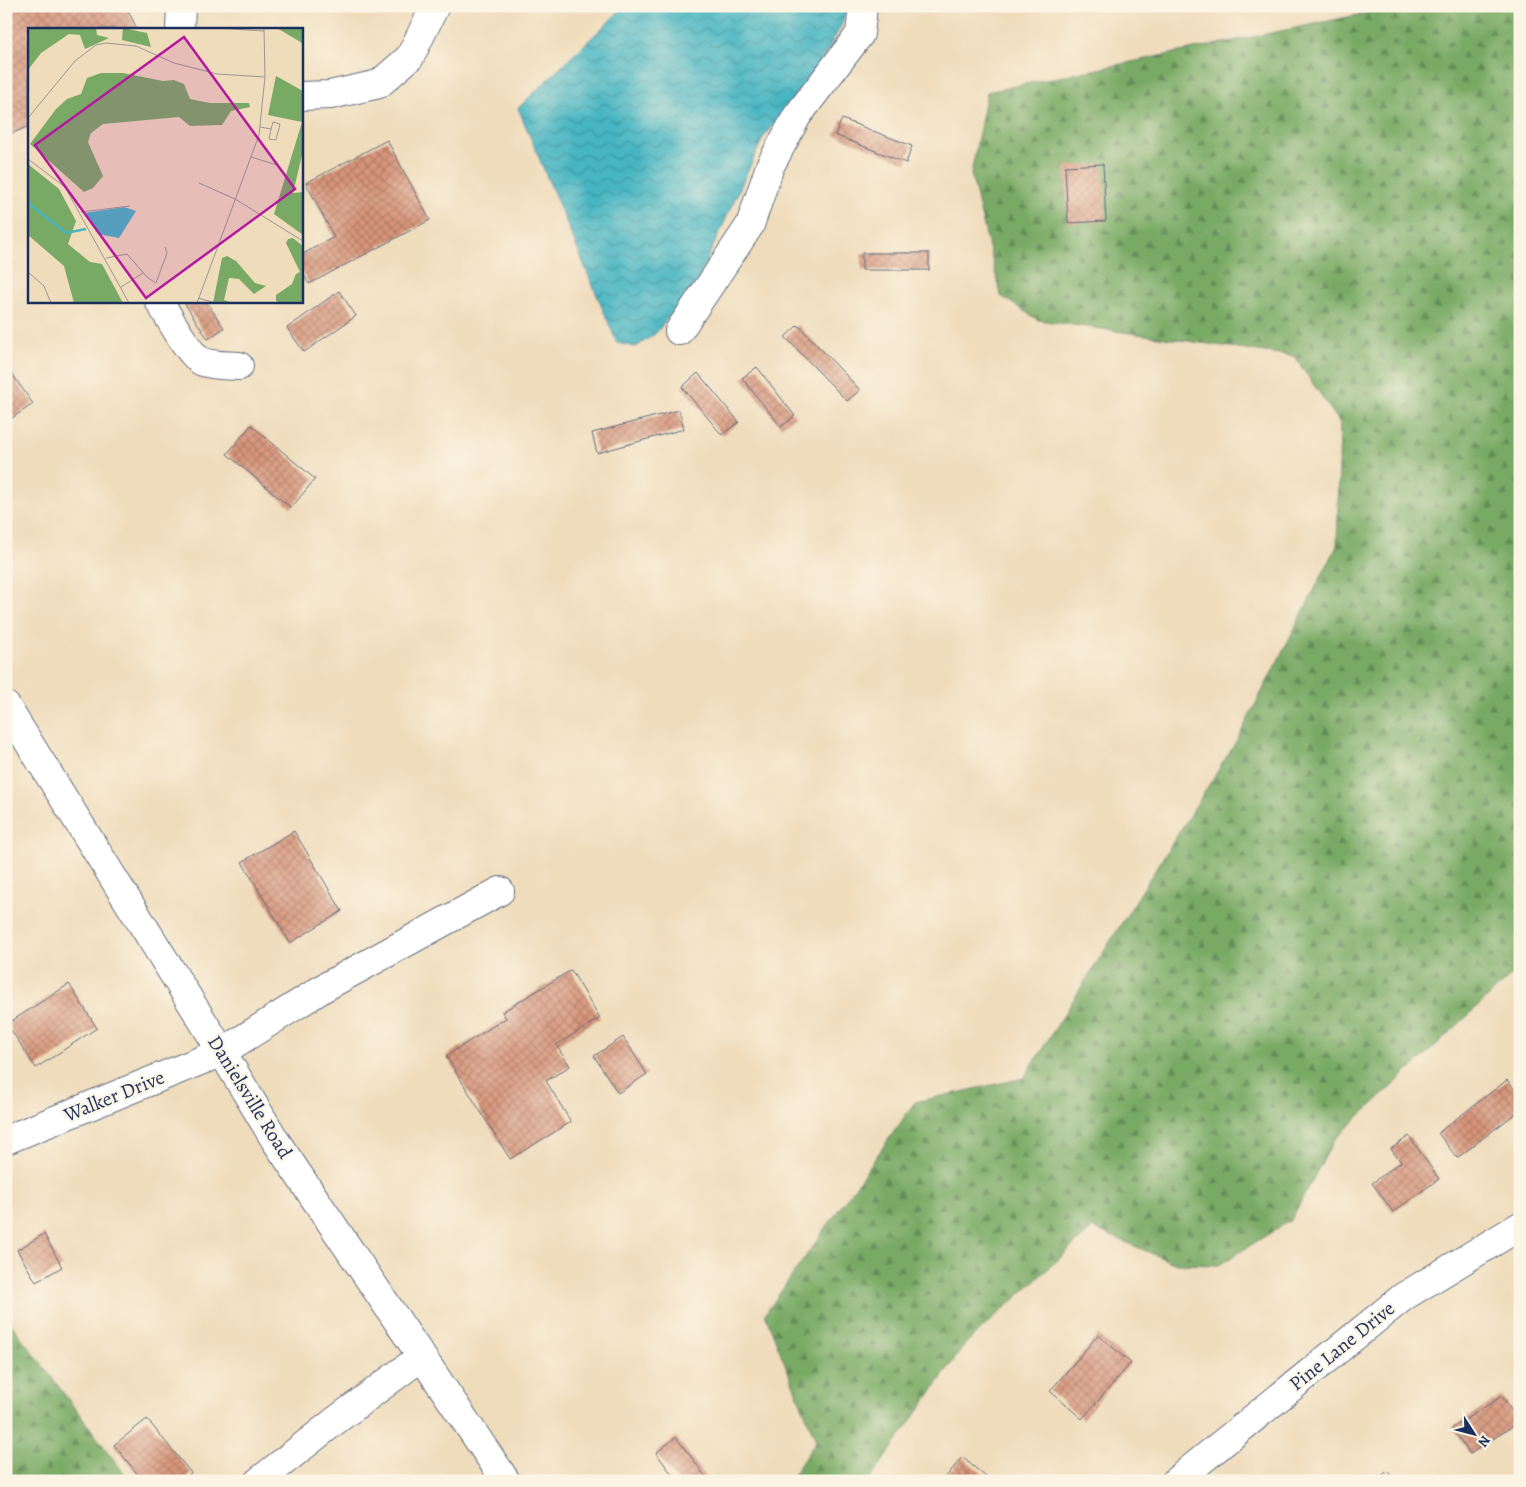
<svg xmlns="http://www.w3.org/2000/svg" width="1526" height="1487" font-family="Alegreya,serif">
<defs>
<pattern id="forest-firs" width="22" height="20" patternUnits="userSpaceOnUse" patternTransform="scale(1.25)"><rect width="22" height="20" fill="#79aa65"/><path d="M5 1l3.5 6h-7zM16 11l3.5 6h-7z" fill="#628b56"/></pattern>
<pattern id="water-waves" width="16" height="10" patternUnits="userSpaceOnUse" patternTransform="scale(1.25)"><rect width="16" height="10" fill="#47b5c2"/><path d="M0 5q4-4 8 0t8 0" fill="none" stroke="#3a94a1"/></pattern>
<pattern id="building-cross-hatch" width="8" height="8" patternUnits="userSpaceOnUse" patternTransform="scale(1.25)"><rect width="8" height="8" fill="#d8957a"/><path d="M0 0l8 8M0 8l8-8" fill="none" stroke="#ae7a67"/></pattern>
</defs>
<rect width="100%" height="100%" fill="#fcf5e5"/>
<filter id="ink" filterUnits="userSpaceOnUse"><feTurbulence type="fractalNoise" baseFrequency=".02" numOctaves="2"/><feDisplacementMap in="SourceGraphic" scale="10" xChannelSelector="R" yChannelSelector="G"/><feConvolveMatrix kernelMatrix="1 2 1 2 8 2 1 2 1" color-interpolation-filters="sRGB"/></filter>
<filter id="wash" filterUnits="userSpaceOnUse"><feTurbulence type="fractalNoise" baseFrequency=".0096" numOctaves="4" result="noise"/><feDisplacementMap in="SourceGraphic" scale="20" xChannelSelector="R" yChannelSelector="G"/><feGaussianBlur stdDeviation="1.12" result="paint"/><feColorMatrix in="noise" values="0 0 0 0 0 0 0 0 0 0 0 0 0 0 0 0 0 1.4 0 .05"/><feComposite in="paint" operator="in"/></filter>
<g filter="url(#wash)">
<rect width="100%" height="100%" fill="#efdcbb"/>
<g fill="url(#forest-firs)" stroke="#4a6c62">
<path d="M1401,6H1520V967L1334,1140L1291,1220L1219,1265L1176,1264L1093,1228L966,1343L869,1481H789L816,1441L765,1314L915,1102L1024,1078L1236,742L1337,546L1340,423L1294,356L1038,320L1001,296L971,174L987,92Z"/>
<path d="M6,1317L130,1481H14L6,1473Z"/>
</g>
<path fill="url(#water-waves)" stroke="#317290" d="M625,6H848L841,26L821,62L763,138L697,282L655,334L636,347L617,343L518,108Z"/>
<g id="blocks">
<g fill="url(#building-cross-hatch)">
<path d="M6,6H126L137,29H29V126L6,136Z"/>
<path d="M842,119L912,146L906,163L835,135Z"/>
<path d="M387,140L430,220L309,284L301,270V255L334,237L306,183Z"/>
<path d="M1103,164L1106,221L1068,223L1065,166Z"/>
<rect x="862" y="253" width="67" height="17"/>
<path d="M339,291L356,316L304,352L287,328Z"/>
<path d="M183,301H206L224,328L208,339Z"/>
<path d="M798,325L860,390L847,401L785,337Z"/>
<path d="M6,365L33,404L6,422Z"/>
<path d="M757,367L795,416L781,427L742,378Z"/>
<path d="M698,373L739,422L722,435L682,387Z"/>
<path d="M679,410L684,429L597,453L592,433Z"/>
<path d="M251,425L315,479L291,508L227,454Z"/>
<path d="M294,831L342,911L290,943L242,862Z"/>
<path d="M571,970L600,1018L556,1045L570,1066L546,1081L571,1122L510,1159L446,1056L506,1018L502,1012Z"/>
<path d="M69,984L97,1028L36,1068L7,1024Z"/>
<path d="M623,1037L647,1074L618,1093L594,1056Z"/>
<path d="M1507,1080L1520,1096V1110L1457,1158L1438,1133Z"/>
<path d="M1409,1136L1439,1179L1393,1212L1372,1183L1401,1162L1391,1149Z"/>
<path d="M44,1234L62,1267L36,1282L17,1250Z"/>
<path d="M1098,1335L1131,1363L1082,1419L1050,1391Z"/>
<path d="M1502,1396L1519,1422L1470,1454L1452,1428Z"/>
<path d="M147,1419L191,1473L181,1481H143L114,1445Z"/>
<path d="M676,1437L709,1481H677L656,1453Z"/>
<path d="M962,1457L991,1481H951L946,1477Z"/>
<path d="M1388,1471L1395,1481H1374Z"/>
</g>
</g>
</g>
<g filter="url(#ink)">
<use href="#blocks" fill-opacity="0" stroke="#656c7f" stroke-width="1"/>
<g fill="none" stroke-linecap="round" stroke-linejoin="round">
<g stroke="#656c7f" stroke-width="30">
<g id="minor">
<path d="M180,29L181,6"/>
<path d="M301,96L330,95L379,84L410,57L435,6"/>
<path d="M159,301C168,315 190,357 203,362C215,366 227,365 239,366"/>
<path d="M679,331L750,225L770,166L797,116L860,34L863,6"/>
<path d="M6,1140L222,1052L325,987L500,891"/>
<path d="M259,1481L335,1421L421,1357"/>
<path d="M1176,1481L1403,1297L1520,1226"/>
</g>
</g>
<g stroke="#656c7f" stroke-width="30">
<path id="major" d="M6,706L222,1052L275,1140L506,1481"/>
</g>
<use href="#minor" stroke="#fff" stroke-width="28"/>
<use href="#major" stroke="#fff" stroke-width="28"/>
</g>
</g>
<g text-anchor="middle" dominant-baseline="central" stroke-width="4.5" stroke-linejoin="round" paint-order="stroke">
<g font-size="20" fill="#1b2f5e" stroke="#fcf5e5">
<text transform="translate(114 1096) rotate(-22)">Walker Drive</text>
<text transform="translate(250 1097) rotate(58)">Danielsville Road</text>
<text transform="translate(1342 1346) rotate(-39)">Pine Lane Drive</text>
</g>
</g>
<g transform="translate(28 28)">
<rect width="275" height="275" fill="#efdcbb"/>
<path d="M0,0H68L69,7L81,10L57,21L52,7L41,6L13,25L0,42ZM95,0L119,5L123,19L94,12ZM249,0H275V16L274,15ZM73,45H95L135,53L146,52L156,56L162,71L182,75H221L222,79L203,83L194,97L162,98L151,89L75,96L63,105L60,114L75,148L65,160L56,164L2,116L28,81L39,71L53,66L59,50ZM248,48L275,63V123L265,165L275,164V207L246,186L274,94L240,87ZM0,136L31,161L48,193L40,216L62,234L74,236L95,275H46L36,238L0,207ZM265,210L275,218V275H253L248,273V267L264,256L268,246L272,244L258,215L260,211ZM199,228L208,233L227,255L238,258L226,266L211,251L201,250L196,272L205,275H185L194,230Z" fill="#79aa65"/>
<path d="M96,179L108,183L91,210L70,206L57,185Z" fill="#47b5c2"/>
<path fill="none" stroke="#47b5c2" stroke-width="2.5" d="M0,175L38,205L58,201"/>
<path fill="none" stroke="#9a9796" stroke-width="1" d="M189,0L236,3M0,90L47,33L68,17L78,15L108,18L146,35L189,46L237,49M232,99L243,101L245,94L252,96L248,112L241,111L243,101M223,129L249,137M0,131L37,159L101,275M171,155L207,171L275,213M53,184L102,178M78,230L99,226L120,250L128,255L139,225L137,219M0,244L16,258L23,275M93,259L115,245M170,270L188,275M169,275L231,107L237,49L236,0M189,275L197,258"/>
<path fill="#b5179e" fill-opacity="0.15" stroke="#b5179e" stroke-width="2.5" d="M156,9L267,161L118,270L7,117Z"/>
<rect width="275" height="275" fill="none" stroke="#1b2f5e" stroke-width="2.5"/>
</g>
<rect width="1526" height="1487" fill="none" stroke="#fcf5e5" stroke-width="25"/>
<g transform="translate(1474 1434) rotate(126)" stroke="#fcf5e5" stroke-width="4" paint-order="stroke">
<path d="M0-4L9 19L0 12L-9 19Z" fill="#1b2f5e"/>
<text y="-8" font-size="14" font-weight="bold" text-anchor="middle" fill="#1b2f5e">N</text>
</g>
</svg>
